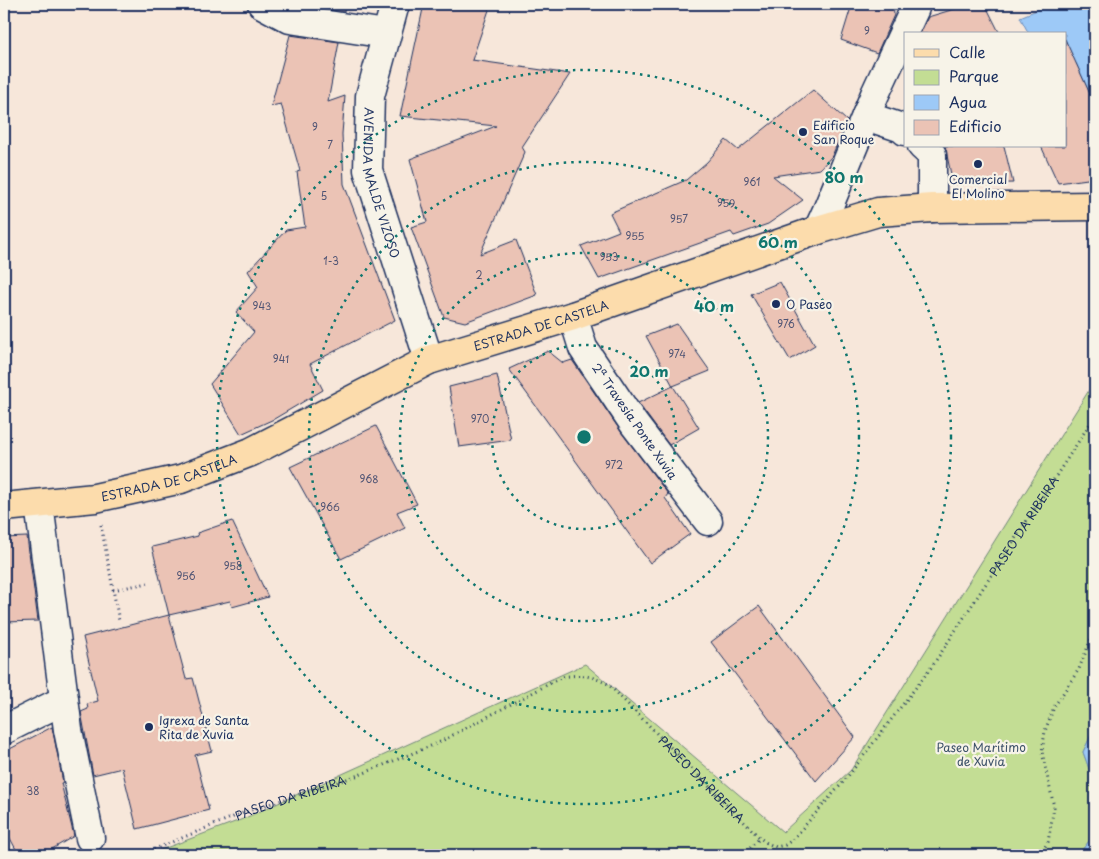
<svg xmlns="http://www.w3.org/2000/svg" width="1099" height="859" font-family="'Playpen Sans',sans-serif">
<rect width="100%" height="100%" fill="#f7e7da"/>
<filter id="ink" filterUnits="userSpaceOnUse"><feTurbulence type="fractalNoise" baseFrequency=".02" numOctaves="2"/><feDisplacementMap in="SourceGraphic" scale="10" xChannelSelector="R" yChannelSelector="G"/><feConvolveMatrix kernelMatrix="1 2 1 2 8 2 1 2 1" color-interpolation-filters="sRGB"/></filter>
<g filter="url(#ink)">
<path fill="#c3dd94" stroke="#6f8679" d="M1092,254L1095,255V727L1083,752L1095,785V802L1090,840L1078,855H147L243,819L585,664L783,832L851,770L1091,387L1094,323Z"/>
<g fill="#9dc9f7" stroke="#698bba">
<path d="M1051,4H1095V105L1076,63L1065,66V34H1029L1020,17Z"/>
<path d="M1095,727V785L1083,752Z"/>
<path d="M1095,802V855H1078L1090,840Z"/>
</g>
<g fill="#ebc3b5" stroke="#1b2f5e">
<path d="M298,4H345L344,12Z"/>
<path d="M424,4H491L472,60L570,74L522,147L525,152L480,254L516,240L537,295L465,322L444,317L411,227L427,222L410,159L496,126L400,116Z"/>
<path d="M852,4H893L894,15L877,53L841,40Z"/>
<path d="M971,4H985L1000,34H920L928,17Z"/>
<path d="M290,35L339,42L328,102L345,96L342,134L344,184L395,320L310,364L323,390L274,419L241,434L210,384L254,332L236,312L258,287L248,271L286,230L305,227L297,172L300,171L281,104L271,106Z"/>
<path d="M1065,39L1095,105V178L1058,183L1041,146H1065Z"/>
<path d="M813,90L847,121L832,156L820,169L773,176L803,200L768,224L734,236L731,232L599,279L581,246L619,231L610,213L686,180L707,162L726,140L738,150Z"/>
<path d="M945,146H1004L1013,183L953,184Z"/>
<path d="M780,282L815,345L790,360L751,294Z"/>
<path d="M677,324L710,371L673,386L646,336Z"/>
<path d="M548,351L563,363L572,360L622,433L668,494L665,498L690,534L650,563L509,369Z"/>
<path d="M497,375L511,440L459,447L449,387Z"/>
<path d="M673,386L699,428L669,445L638,403Z"/>
<path d="M376,426L417,504L397,512L405,528L341,559L290,467Z"/>
<path d="M232,521L268,597L232,607L230,601L169,615L152,547L198,536L197,533Z"/>
<path d="M27,537L38,621L4,622V538Z"/>
<path d="M759,606L855,737L816,781L711,642Z"/>
<path d="M169,615L186,679L193,678L212,751L195,755L209,810L137,829L122,768L93,775L81,712L88,709L87,704L98,701L83,637Z"/>
<path d="M52,727L63,782L61,783L74,836L42,855H19L4,827V752Z"/>
</g>
<g fill="none" stroke-linecap="round" stroke-linejoin="round">
<g stroke="#1b2f5e" stroke-width="31">
<g id="minor">
<path d="M262,4L290,19L386,34"/>
<path id="s2" d="M395,4L370,96L368,170L429,360"/>
<path d="M866,116L902,128L905,131"/>
<path d="M922,146L932,155V208"/>
<path d="M818,230L828,208L875,94L915,8L914,4"/>
<path d="M573,316L583,348L634,424L708,521"/>
<path d="M39,504L68,730L90,838"/>
<path d="M4,730L64,700"/>
</g>
</g>
<g stroke="#1b2f5e" stroke-width="31">
<g id="major">
<path id="s3" d="M4,507L95,498L181,479L251,452L429,360L573,316L818,230L878,212L932,208L1095,206"/>
</g>
</g>
<g stroke="#1b2f5e" stroke-width="3" stroke-dasharray="1 4" stroke-linecap="butt">
<path d="M101,525L119,621"/>
<path d="M113,590L148,583"/>
<path id="s1" d="M140,855L248,811L359,775L438,743L562,677C582,674 589,675 608,684L760,838L767,843L776,847L785,845L792,840L845,780L933,665L1095,416"/>
<path d="M743,855L760,838"/>
<path d="M1040,855L1048,842L1054,807L1042,752L1045,731L1054,707L1079,669L1095,629"/>
</g>
<use href="#minor" stroke="#f7f3e8" stroke-width="28"/>
<use href="#major" stroke="#fcdcac" stroke-width="28"/>
</g>
</g>
<g fill="none" stroke="#0f766e" stroke-width="2.5" stroke-dasharray="2.5 5">
<circle cx="584" cy="437" r="92"/>
<circle cx="584" cy="437" r="184"/>
<circle cx="584" cy="437" r="275"/>
<circle cx="584" cy="437" r="367"/>
</g>
<g fill="#1b2f5e" stroke="#f7f3e8" stroke-width="2">
<circle cx="803" cy="132" r="5"/>
<circle cx="978" cy="164" r="5"/>
<circle cx="776" cy="304" r="5"/>
<circle cx="149" cy="727" r="5"/>
</g>
<g text-anchor="middle" dominant-baseline="central" stroke-width="4.5" stroke-linejoin="round" paint-order="stroke">
<g font-size="10" fill="#4f5474">
<text x="867" y="30">9</text>
<text x="315" y="126">9</text>
<text x="330" y="144">7</text>
<text x="752" y="181">961</text>
<text x="324" y="195">5</text>
<text x="726" y="202">959</text>
<text x="679" y="218">957</text>
<text x="635" y="235">955</text>
<text x="609" y="256">953</text>
<text x="331" y="260">1-3</text>
<text x="479" y="274">2</text>
<text x="262" y="305">943</text>
<text x="786" y="323">976</text>
<text x="677" y="353">974</text>
<text x="281" y="358">941</text>
<text x="480" y="418">970</text>
<text x="614" y="464">972</text>
<text x="369" y="478">968</text>
<text x="330" y="506">966</text>
<text x="233" y="565">958</text>
<text x="186" y="575">956</text>
<text x="33" y="790">38</text>
</g>
<g font-size="12" fill="#1b2f5e" stroke="#f7f3e8" text-anchor="start">
<text x="813" y="125">Edificio<tspan x="813" dy="14">San Roque</tspan></text>
<text x="978" y="179" text-anchor="middle">Comercial<tspan x="978" dy="14">El Molino</tspan></text>
<text x="786" y="304">O Paseo</text>
<text x="159" y="720">Igrexa de Santa<tspan x="159" dy="14">Rita de Xuvia</tspan></text>
</g>
<g font-size="12" fill="#1b2f5e" stroke="#f7f3e8">
<text stroke="none"><textPath href="#s2" startOffset="184">AVENIDA MALDE VIZOSO</textPath></text>
<text stroke="none"><textPath href="#s3" startOffset="572">ESTRADA DE CASTELA</textPath></text>
<text transform="translate(635 421) rotate(55)">2ª Travesía Ponte Xuvia</text>
<text stroke="none"><textPath href="#s3" startOffset="168">ESTRADA DE CASTELA</textPath></text>
<text stroke="none"><textPath href="#s1" startOffset="1150">PASEO DA RIBEIRA</textPath></text>
<text stroke="none"><textPath href="#s1" startOffset="640">PASEO DA RIBEIRA</textPath></text>
<text stroke="none"><textPath href="#s1" startOffset="161">PASEO DA RIBEIRA</textPath></text>
</g>
<g font-size="12" fill="#3d5269" stroke="#f7f3e8">
<text x="981" y="747">Paseo Marítimo<tspan x="981" dy="14">de Xuvia</tspan></text>
</g>
</g>
<circle cx="584" cy="437" r="8" fill="#0f766e" stroke="#f7f3e8" stroke-width="2.5"/>
<g font-size="15" text-anchor="middle" font-weight="bold" fill="#0f766e" stroke="#f7f3e8" stroke-width="4.5" stroke-linejoin="round" paint-order="stroke">
<text x="844" y="183">80 m</text>
<text x="778" y="248">60 m</text>
<text x="714" y="312">40 m</text>
<text x="649" y="377">20 m</text>
</g>
<rect width="1099" height="859" fill="none" stroke="#f7f3e8" stroke-width="20"/>
<rect x="10" y="10" width="1079" height="839" fill="none" stroke="#1b2f5e" stroke-width="2" filter="url(#ink)"/>
<rect x="904" y="32" width="162" height="115" fill="#f7f3e8" stroke="#9fa5b1"/>
<rect x="914" y="49" width="25" height="8" fill="#fcdcac" stroke="#9fa5b1"/>
<text x="949" y="58" font-size="15" fill="#1b2f5e">Calle</text>
<rect x="914" y="70" width="25" height="15" fill="#c3dd94" stroke="#9fa5b1"/>
<text x="949" y="82" font-size="15" fill="#1b2f5e">Parque</text>
<rect x="914" y="95" width="25" height="15" fill="#9dc9f7" stroke="#9fa5b1"/>
<text x="949" y="108" font-size="15" fill="#1b2f5e">Agua</text>
<rect x="914" y="120" width="25" height="15" fill="#ebc3b5" stroke="#9fa5b1"/>
<text x="949" y="132" font-size="15" fill="#1b2f5e">Edificio</text>
</svg>
